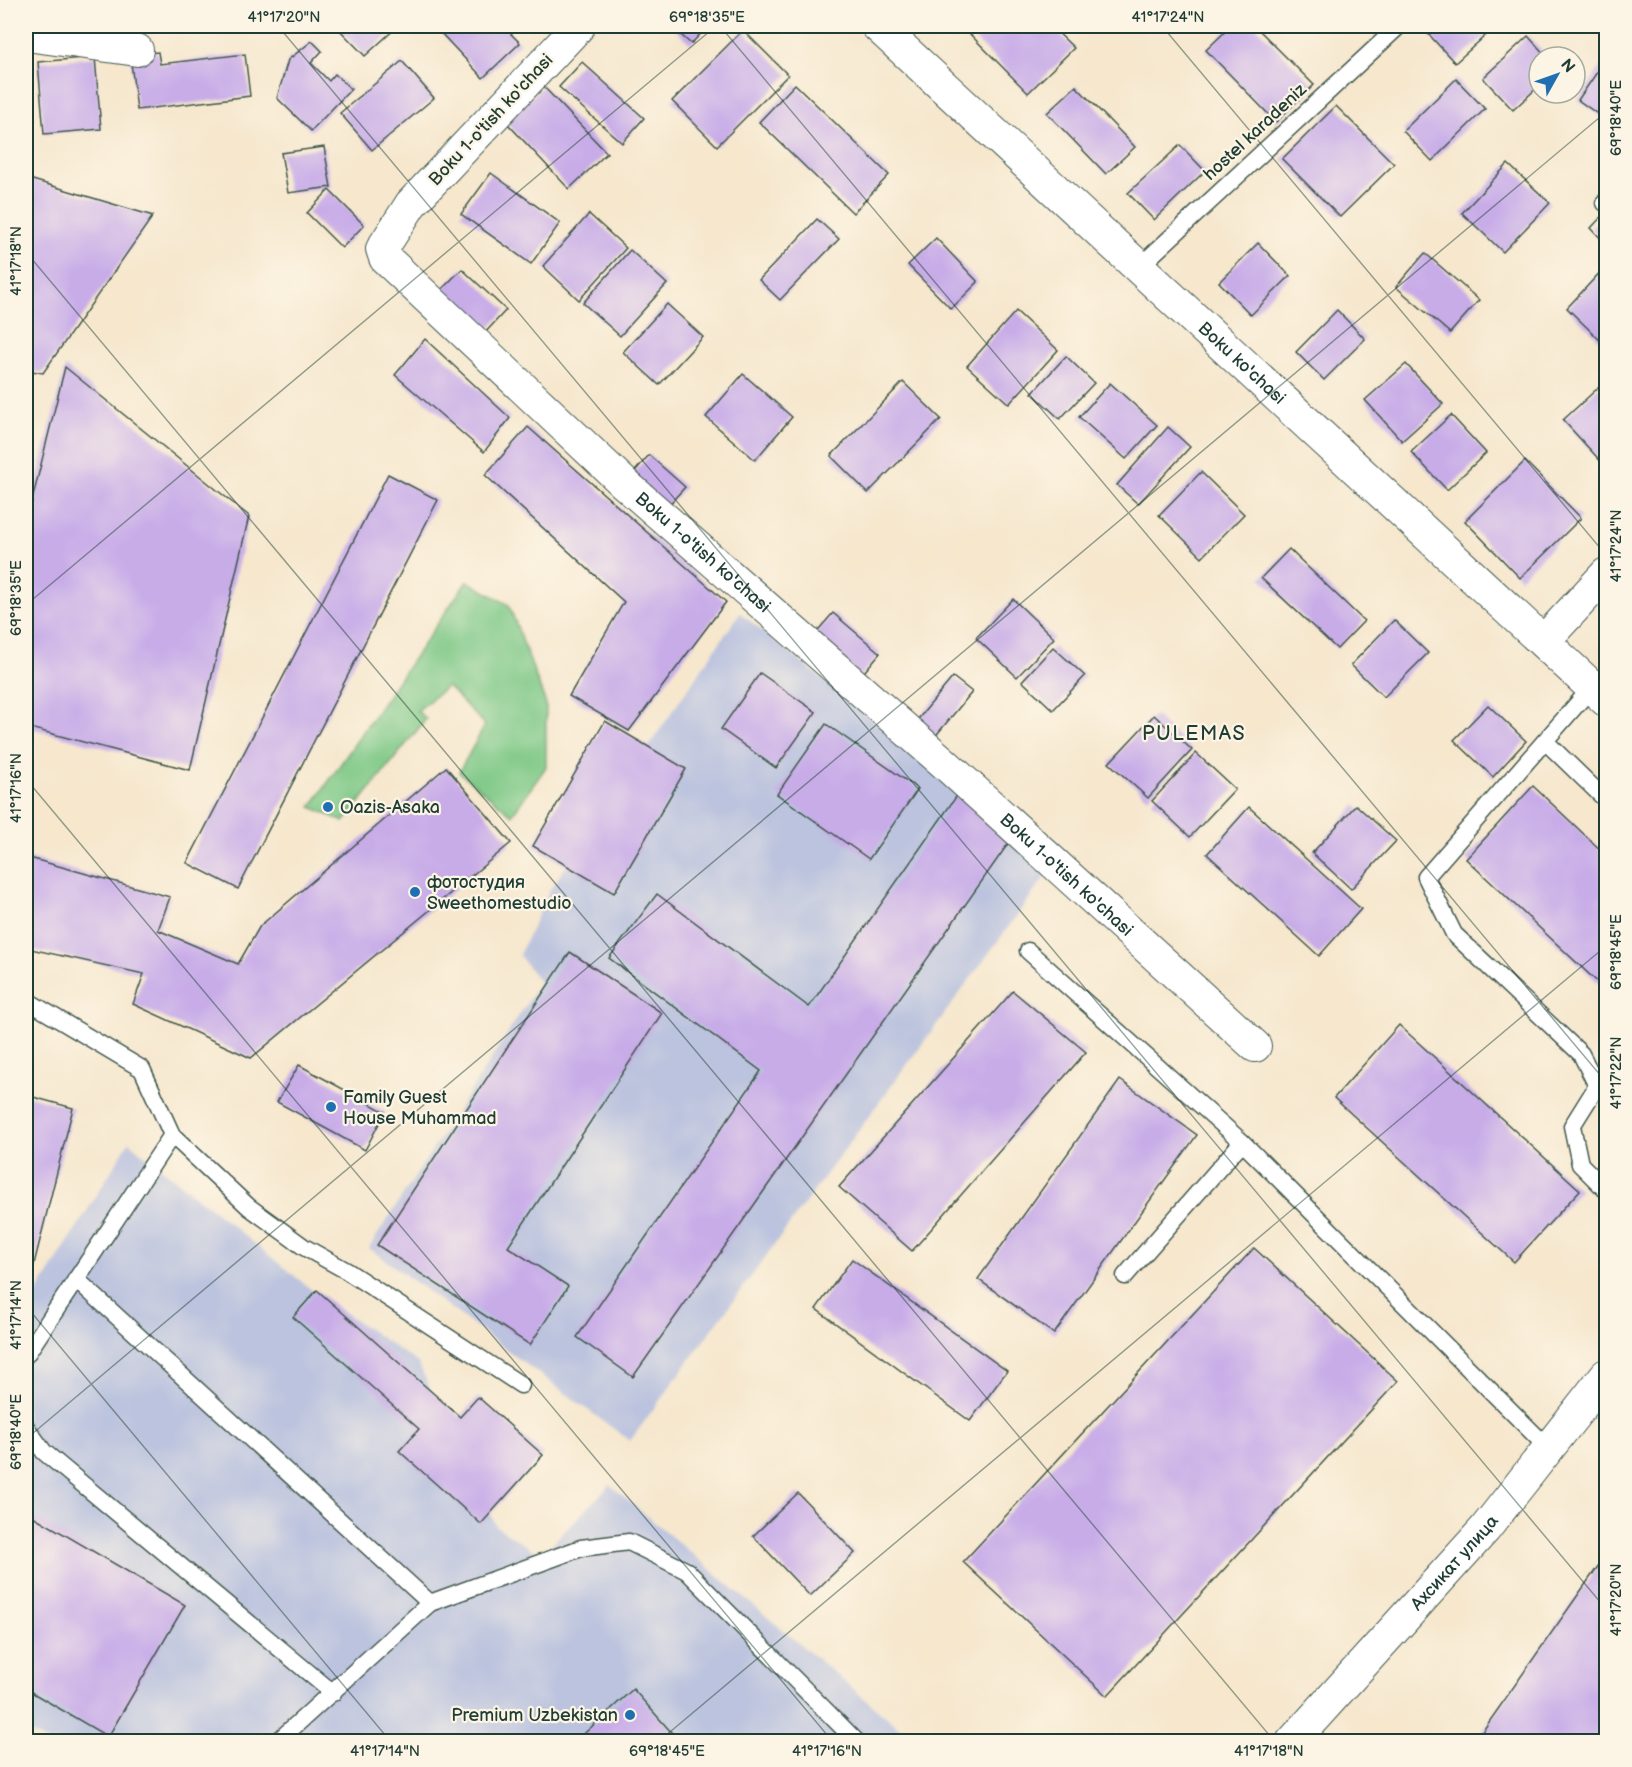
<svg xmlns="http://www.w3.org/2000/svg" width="1632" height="1767" font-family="'Balsamiq Sans',sans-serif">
<rect width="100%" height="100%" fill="#fcf5e5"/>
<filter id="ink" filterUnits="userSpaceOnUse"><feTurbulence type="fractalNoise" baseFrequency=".0167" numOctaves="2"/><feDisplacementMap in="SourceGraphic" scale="12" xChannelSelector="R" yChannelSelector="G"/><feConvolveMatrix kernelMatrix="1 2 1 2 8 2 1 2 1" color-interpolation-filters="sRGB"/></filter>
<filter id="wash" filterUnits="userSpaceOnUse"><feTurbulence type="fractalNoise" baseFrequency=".008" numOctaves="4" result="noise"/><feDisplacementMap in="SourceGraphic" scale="24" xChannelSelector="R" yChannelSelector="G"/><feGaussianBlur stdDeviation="1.35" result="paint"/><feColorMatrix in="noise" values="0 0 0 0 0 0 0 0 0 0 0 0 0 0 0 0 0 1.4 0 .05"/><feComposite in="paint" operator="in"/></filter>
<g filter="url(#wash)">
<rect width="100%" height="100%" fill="#f6e7cd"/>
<g fill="#bbc3de">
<path d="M740,613L1054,865L630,1441L369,1248L540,983L519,955L550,890Z"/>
<path d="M129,1142L313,1291L418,1363L496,1526L541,1555L610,1485L915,1741L48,1742L26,1731V1311Z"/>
</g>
<path fill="#7dc886" stroke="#4e825d" stroke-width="1.5" d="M467,581L509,605L546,704V767L512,815L459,772L485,725L447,686L417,711L426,719L344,822L311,807Z"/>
<g id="blocks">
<g fill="#c7ace8">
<path d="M336,26H398L365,56Z"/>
<path d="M445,26H503L520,43L483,78L439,31Z"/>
<path d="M671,26H708L691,44Z"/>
<path d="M962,26H1051L1074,48L1028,93Z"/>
<path d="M1231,26H1255L1314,85L1276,122L1206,50Z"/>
<path d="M1421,26H1494L1495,27L1455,63Z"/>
<path d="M743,30L788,75L717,146L672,101Z"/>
<path d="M1528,36L1547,57H1539V86L1513,110L1483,78Z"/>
<path d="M312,41L322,51L311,63L329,81L335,74L351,89L311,131L277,98L288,60Z"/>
<path d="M158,52L160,64L245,54L250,96L137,110L130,55Z"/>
<path d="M95,57L101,129L44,134L38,62Z"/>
<path d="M1606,59V120L1578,100Z"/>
<path d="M402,61L434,98L372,150L340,113Z"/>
<path d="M582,62L644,118L622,143L559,87Z"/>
<path d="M1456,79L1485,109L1432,161L1403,131Z"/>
<path d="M795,84L889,175L853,213L759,122Z"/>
<path d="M543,86L607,153L569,189L506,122Z"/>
<path d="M1076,86L1135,147L1106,174L1047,113Z"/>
<path d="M1336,106L1394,164L1340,217L1282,159Z"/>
<path d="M1180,145L1205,171L1154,220L1128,193Z"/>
<path d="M324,147L331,187L288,193L281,153Z"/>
<path d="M1508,164L1550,203L1503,252L1462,213Z"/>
<path d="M491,173L560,223L531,264L461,214Z"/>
<path d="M26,178L153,216L43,373L26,370Z"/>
<path d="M329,190L364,225L342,248L307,213Z"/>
<path d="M1606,212V244L1591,228Z"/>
<path d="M589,214L626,248L579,300L543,266Z"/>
<path d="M817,219L839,239L780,300L759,280Z"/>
<path d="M936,238L978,282L951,309L908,265Z"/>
<path d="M1258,243L1290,276L1251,315L1219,282Z"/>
<path d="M630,250L667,284L620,336L583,303Z"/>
<path d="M1425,253L1479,300L1450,333L1396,287Z"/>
<path d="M1606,266V346L1567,308Z"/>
<path d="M462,269L506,310L483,335L438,293Z"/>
<path d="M667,304L703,337L659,385L623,352Z"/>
<path d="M1337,310L1365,339L1324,380L1296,352Z"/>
<path d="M1016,311L1058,350L1009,404L967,366Z"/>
<path d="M425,339L510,418L484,452L395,375Z"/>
<path d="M1066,356L1094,383L1060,419L1032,393Z"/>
<path d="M1406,364L1443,404L1402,441L1365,400Z"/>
<path d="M65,367L249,516L190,770L26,727V525Z"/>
<path d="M743,374L792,417L755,460L706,417Z"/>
<path d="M903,382L941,419L868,493L831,456Z"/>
<path d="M1110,383L1157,425L1126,459L1079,417Z"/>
<path d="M1599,387L1606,395V467L1563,420Z"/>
<path d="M1451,415L1486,453L1447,490L1411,452Z"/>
<path d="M528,427L726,602L629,731L569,696L624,602L485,475Z"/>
<path d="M1168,427L1190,447L1138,504L1117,485Z"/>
<path d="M649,455L685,487L665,509L630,477Z"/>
<path d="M1525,461L1581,518L1520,578L1465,521Z"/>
<path d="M1201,472L1244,514L1202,557L1159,515Z"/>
<path d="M388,474L438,500L238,889L187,863Z"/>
<path d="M1289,549L1364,621L1337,649L1261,578Z"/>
<path d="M1013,599L1054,638L1017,677L976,638Z"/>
<path d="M833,613L880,653L860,677L813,636Z"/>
<path d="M1394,620L1428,653L1384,697L1351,665Z"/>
<path d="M1053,647L1085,676L1053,710L1022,681Z"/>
<path d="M760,673L816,712L776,768L721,729Z"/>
<path d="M953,677L972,692L933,739L914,724Z"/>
<path d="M1488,705L1526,741L1493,777L1454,740Z"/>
<path d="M1154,715L1192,750L1148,798L1109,763Z"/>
<path d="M605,721L686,769L614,893L533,846Z"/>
<path d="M826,724L918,789L869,859L777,794Z"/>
<path d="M1196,753L1235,789L1190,837L1152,801Z"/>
<path d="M446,767L511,843L251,1058L133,1004L144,974L26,948V857L170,897L158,930L238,964L260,926Z"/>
<path d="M1533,786L1606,855V990L1466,859Z"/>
<path d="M958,794L1015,834L633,1377L577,1337L761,1071L609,958L657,894L809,1007Z"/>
<path d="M1356,805L1396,841L1351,889L1312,853Z"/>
<path d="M1249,807L1361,909L1319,956L1207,854Z"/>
<path d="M570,952L662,1013L508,1247L568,1286L530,1345L377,1245Z"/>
<path d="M1013,991L1086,1052L912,1251L839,1187Z"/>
<path d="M1399,1025L1580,1190L1514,1262L1334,1098Z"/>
<path d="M299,1065L385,1112L365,1150L277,1102Z"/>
<path d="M1120,1080L1197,1135L1054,1334L978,1279Z"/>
<path d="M26,1095L73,1108L32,1272L26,1270Z"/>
<path d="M1254,1248L1398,1381L1107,1696L963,1562Z"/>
<path d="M852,1259L1007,1371L970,1421L816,1309Z"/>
<path d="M317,1290L460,1417L478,1397L543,1455L481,1524L399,1451L419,1429L293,1317Z"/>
<path d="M798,1493L855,1553L810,1596L753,1536Z"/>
<path d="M26,1512L185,1605L108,1737L26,1689Z"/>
<path d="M1606,1555V1726L1596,1742H1475Z"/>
<path d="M633,1689L680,1742H575Z"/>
</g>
</g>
</g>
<g filter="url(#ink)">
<use href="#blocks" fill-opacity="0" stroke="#3f564b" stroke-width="1.5"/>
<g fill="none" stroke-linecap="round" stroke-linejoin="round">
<g stroke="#3f564b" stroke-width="19">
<g id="lane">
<path d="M1605,203L1606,201"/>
<path d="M1138,268L1399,26"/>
<path d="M1592,687L1426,877L1454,934L1581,1054L1597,1086L1572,1126L1580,1164L1606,1190"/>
<path d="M1545,741L1606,800"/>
<path d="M1028,951L1242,1142L1549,1449"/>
<path d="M26,1000L142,1069L172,1135L249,1207L304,1247L347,1271L521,1385"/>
<path d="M1125,1276L1242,1142"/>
<path d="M76,1279L430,1603"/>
<path d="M26,1355L172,1135"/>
<path d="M26,1427L44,1452L333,1693"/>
<path d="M277,1742L430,1603L581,1548L629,1542L687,1571L857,1742"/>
</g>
</g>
<g stroke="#3f564b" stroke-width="34">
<g id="street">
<path id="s1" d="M579,26L411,204L382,249L385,258L625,484L943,762L1255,1046"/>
<path d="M26,35L137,50"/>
<path d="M1543,642L1606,574"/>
<path id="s2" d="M1292,1742L1485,1529L1606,1375"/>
</g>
</g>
<g stroke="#3f564b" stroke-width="35">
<g id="secondary">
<path id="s3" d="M878,26L1606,700"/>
</g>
</g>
<use href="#lane" stroke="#fff" stroke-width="16"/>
<use href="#street" stroke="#fff" stroke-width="32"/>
<use href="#secondary" stroke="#fff" stroke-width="33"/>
</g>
</g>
<path fill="none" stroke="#1f3d34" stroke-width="1.5" stroke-opacity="0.45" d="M278,26L1606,1609M720,26L1606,1082M1162,26L1606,555M1604,26L1606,28M26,252L1275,1742M26,605L716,26M26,779L833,1742M26,1306L391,1742M26,1439L1606,112M658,1742L1606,946"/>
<g fill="#1f6fb2" stroke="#fcf5e5" stroke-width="2">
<circle cx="328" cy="807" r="6"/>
<circle cx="415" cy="892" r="6"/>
<circle cx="331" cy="1107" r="6"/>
<circle cx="630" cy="1715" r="6"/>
</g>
<g text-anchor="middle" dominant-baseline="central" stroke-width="4.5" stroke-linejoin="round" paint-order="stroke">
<g font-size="18" fill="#1f3d34" stroke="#fcf5e5">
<text transform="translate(491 120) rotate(-47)">Boku 1-o'tish ko'chasi</text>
<text transform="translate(1255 132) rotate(-43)">hostel karadeniz</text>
<text stroke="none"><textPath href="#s3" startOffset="496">Boku ko'chasi</textPath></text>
<text stroke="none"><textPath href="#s1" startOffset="741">Boku 1-o'tish ko'chasi</textPath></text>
<text stroke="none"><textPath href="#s1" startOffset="1227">Boku 1-o'tish ko'chasi</textPath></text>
<text stroke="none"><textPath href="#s2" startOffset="242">Ахсикат улица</textPath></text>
</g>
<g font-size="18" fill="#1f3d34" stroke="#fcf5e5" text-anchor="start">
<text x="340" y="807">Oazis-Asaka</text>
<text x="427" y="882">фотостудия<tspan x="427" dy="21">Sweethomestudio</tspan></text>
<text x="343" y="1097">Family Guest<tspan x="343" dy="21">House Muhammad</tspan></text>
<text x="618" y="1715" text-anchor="end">Premium Uzbekistan</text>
</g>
<g font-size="20" letter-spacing="1.5" fill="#1f3d34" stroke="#fcf5e5">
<text x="1194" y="734">PULEMAS</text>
</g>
</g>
<rect width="1632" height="1767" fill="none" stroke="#fcf5e5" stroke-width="66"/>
<g transform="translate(1557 75) rotate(50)"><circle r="28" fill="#fcf5e5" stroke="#a4ab9e" stroke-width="1.5"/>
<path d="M0-4.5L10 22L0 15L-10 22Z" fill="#1f6fb2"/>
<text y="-9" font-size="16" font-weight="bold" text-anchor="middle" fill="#1f3d34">N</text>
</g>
<rect x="33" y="33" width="1566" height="1701" fill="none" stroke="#1f3d34" stroke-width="2"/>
<g font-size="15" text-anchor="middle" fill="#1f3d34">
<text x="284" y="22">41°17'20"N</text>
<text x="707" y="22">69°18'35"E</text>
<text x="1168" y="22">41°17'24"N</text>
<text transform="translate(1616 118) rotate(-90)" y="5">69°18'40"E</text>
<text transform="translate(16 261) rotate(-90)" y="5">41°17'18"N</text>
<text transform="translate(1616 546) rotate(-90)" y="5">41°17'24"N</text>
<text transform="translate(16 598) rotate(-90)" y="5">69°18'35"E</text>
<text transform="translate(16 788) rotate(-90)" y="5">41°17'16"N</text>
<text transform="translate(1616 952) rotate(-90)" y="5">69°18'45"E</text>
<text transform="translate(1616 1073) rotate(-90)" y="5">41°17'22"N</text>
<text transform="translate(16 1315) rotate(-90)" y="5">41°17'14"N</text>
<text transform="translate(16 1432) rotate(-90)" y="5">69°18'40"E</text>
<text transform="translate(1616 1600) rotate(-90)" y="5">41°17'20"N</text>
<text x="385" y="1756">41°17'14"N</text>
<text x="667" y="1756">69°18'45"E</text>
<text x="827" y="1756">41°17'16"N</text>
<text x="1269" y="1756">41°17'18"N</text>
</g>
</svg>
